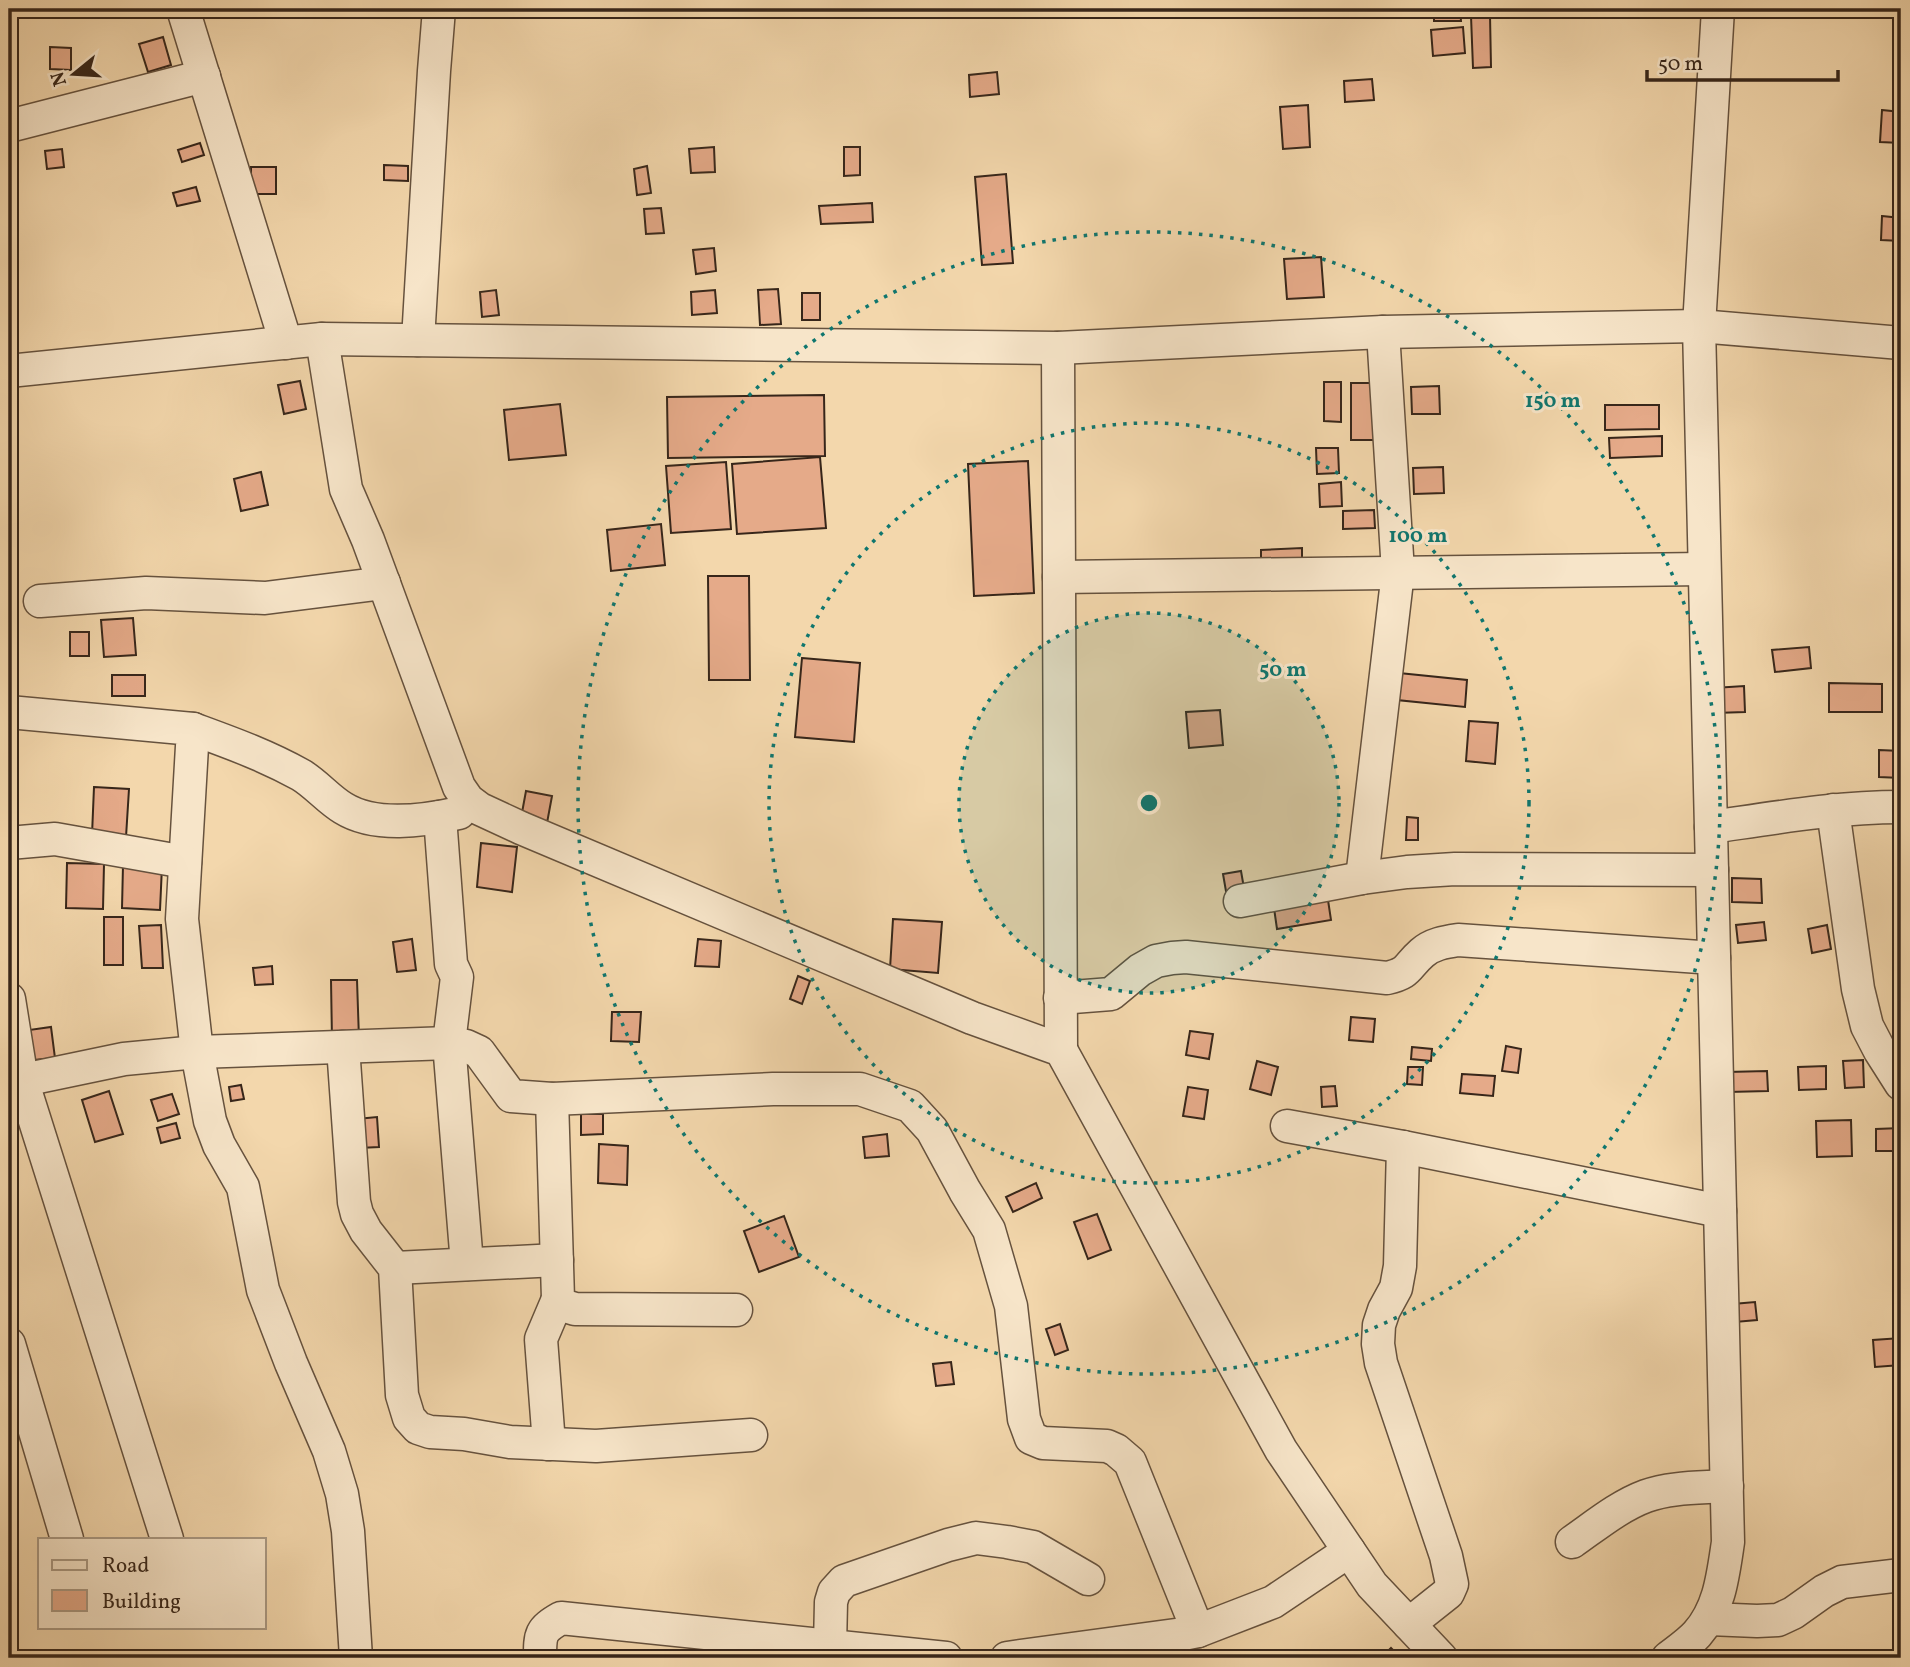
<svg xmlns="http://www.w3.org/2000/svg" width="1910" height="1667" font-family="Vollkorn,serif">
<rect width="100%" height="100%" fill="#f3d7ac"/>
<filter id="stains"><feTurbulence type="fractalNoise" baseFrequency=".00286" numOctaves="4"/><feColorMatrix values="0 0 0 0 .2 0 0 0 0 .09 0 0 0 0 .02 0 0 0 .5 -.17"/></filter>
<radialGradient id="worn" r=".72"><stop offset=".6" stop-color="#630" stop-opacity="0"/><stop offset="1" stop-color="#630" stop-opacity=".3"/></radialGradient>
<g fill="#e5aa89" stroke="#37261a" stroke-width="2">
<path d="M1434,9H1460L1461,21H1434Z"/>
<path d="M1490,15L1491,67L1473,68L1471,16Z"/>
<path d="M1463,27L1465,53L1433,56L1431,30Z"/>
<path d="M163,37L171,65L148,72L139,44Z"/>
<path d="M50,47L71,48V70L50,69Z"/>
<path d="M997,72L999,94L970,97L969,75Z"/>
<path d="M1372,79L1374,100L1345,102L1344,81Z"/>
<path d="M1308,105L1310,147L1283,149L1280,107Z"/>
<path d="M1882,110L1901,112V143L1880,142Z"/>
<path d="M200,143L204,155L182,162L178,150Z"/>
<path d="M714,147L715,172L691,173L689,149Z"/>
<path d="M844,147H860V175L844,176Z"/>
<path d="M62,149L64,167L47,169L45,151Z"/>
<path d="M384,165L408,166V181L384,180Z"/>
<path d="M647,166L651,193L637,195L634,169Z"/>
<rect x="251" y="167" width="25" height="27"/>
<path d="M1006,174L1013,263L982,265L975,177Z"/>
<path d="M196,187L200,201L177,206L173,193Z"/>
<path d="M872,203L873,222L821,224L819,206Z"/>
<path d="M661,208L664,233L646,234L644,209Z"/>
<path d="M1882,216L1901,218V241L1881,240Z"/>
<path d="M714,248L716,271L696,274L693,250Z"/>
<path d="M1321,257L1324,297L1287,299L1284,259Z"/>
<path d="M778,289L781,324L760,325L758,290Z"/>
<path d="M496,290L499,315L482,317L480,292Z"/>
<path d="M715,290L717,313L692,315L691,292Z"/>
<rect x="802" y="293" width="18" height="27"/>
<path d="M300,381L306,409L284,414L278,385Z"/>
<path d="M1324,382H1341V422L1324,421Z"/>
<path d="M1351,383H1375L1376,440H1351Z"/>
<path d="M1439,386L1440,414H1412L1411,387Z"/>
<path d="M824,395L825,456L668,458L667,397Z"/>
<path d="M560,404L566,455L509,460L504,410Z"/>
<path d="M1605,405H1659V429L1605,430Z"/>
<path d="M1662,436V456L1610,458L1609,438Z"/>
<path d="M1316,448H1338L1339,473L1317,474Z"/>
<path d="M820,457L826,528L737,534L732,464Z"/>
<path d="M1028,461L1034,593L974,596L968,464Z"/>
<path d="M726,462L731,529L671,533L666,466Z"/>
<path d="M1443,467L1444,493L1414,494L1413,468Z"/>
<path d="M261,472L268,505L241,511L234,479Z"/>
<path d="M1341,482L1342,506L1320,507L1319,484Z"/>
<path d="M1374,510L1375,528L1343,529V511Z"/>
<path d="M661,524L665,565L611,571L607,530Z"/>
<path d="M1302,548V567L1261,568V550Z"/>
<path d="M708,576H749L750,680H709Z"/>
<path d="M133,618L136,655L104,657L101,620Z"/>
<rect x="70" y="632" width="19" height="24"/>
<path d="M1809,647L1811,668L1775,672L1772,650Z"/>
<path d="M802,658L860,663L854,742L795,737Z"/>
<path d="M1399,673L1467,680L1465,707L1397,700Z"/>
<rect x="112" y="675" width="33" height="21"/>
<path d="M1829,683L1882,684V712H1829Z"/>
<path d="M1744,686L1745,712L1715,713L1714,688Z"/>
<path d="M1220,710L1223,745L1189,748L1186,712Z"/>
<path d="M1469,721L1498,723L1495,764L1466,761Z"/>
<path d="M1879,750L1901,751V778L1879,777Z"/>
<path d="M94,787L129,789L126,837L92,835Z"/>
<path d="M526,791L552,796L547,823L521,818Z"/>
<path d="M1407,817L1418,818V840H1406Z"/>
<path d="M481,843L517,847L512,892L477,887Z"/>
<path d="M67,863L104,864L103,909L66,908Z"/>
<path d="M123,865L162,866L160,910L122,908Z"/>
<path d="M1241,871L1245,894L1227,897L1223,874Z"/>
<path d="M1732,878L1761,879L1762,903L1732,902Z"/>
<path d="M1328,900L1331,920L1277,929L1274,908Z"/>
<rect x="104" y="917" width="19" height="48"/>
<path d="M893,919L942,922L938,973L890,969Z"/>
<path d="M1764,922L1766,940L1738,943L1736,925Z"/>
<path d="M161,925L163,968H142L139,926Z"/>
<path d="M1827,925L1831,949L1812,953L1808,929Z"/>
<path d="M412,939L416,970L397,972L393,942Z"/>
<path d="M698,939L721,941L719,967L695,966Z"/>
<path d="M272,966L273,984L255,985L253,968Z"/>
<path d="M798,976L810,981L802,1004L790,999Z"/>
<path d="M331,980H357L359,1039L332,1040Z"/>
<path d="M612,1012H641L639,1042L611,1041Z"/>
<path d="M1351,1017L1375,1019L1373,1042L1349,1040Z"/>
<path d="M51,1027L55,1058L34,1060L29,1030Z"/>
<path d="M1190,1031L1213,1034L1209,1059L1186,1055Z"/>
<path d="M1506,1046L1521,1049L1518,1073L1502,1071Z"/>
<path d="M1412,1047L1432,1049L1431,1061L1411,1059Z"/>
<path d="M1863,1060L1864,1087L1845,1088L1843,1061Z"/>
<path d="M1257,1061L1278,1067L1271,1095L1250,1089Z"/>
<path d="M1826,1066V1089L1799,1090L1798,1067Z"/>
<path d="M1408,1067H1423L1422,1085L1407,1084Z"/>
<path d="M1767,1071L1768,1091L1728,1092L1727,1072Z"/>
<path d="M1462,1074L1495,1076L1493,1096L1460,1093Z"/>
<path d="M241,1085L244,1099L231,1101L229,1087Z"/>
<path d="M1335,1086L1337,1106L1322,1107L1321,1087Z"/>
<path d="M1188,1087L1208,1090L1204,1119L1183,1116Z"/>
<path d="M109,1091L123,1134L95,1142L82,1100Z"/>
<path d="M172,1094L179,1114L158,1121L151,1100Z"/>
<path d="M581,1114H603V1134L581,1135Z"/>
<path d="M377,1117L379,1147L359,1148L357,1119Z"/>
<path d="M1851,1120L1852,1156L1817,1157L1816,1121Z"/>
<path d="M176,1123L180,1138L161,1143L157,1128Z"/>
<path d="M1901,1128V1151H1876V1129Z"/>
<path d="M887,1134L889,1156L865,1158L863,1137Z"/>
<path d="M599,1144L628,1146L627,1185L598,1183Z"/>
<path d="M1036,1183L1042,1198L1013,1212L1006,1197Z"/>
<path d="M1097,1214L1111,1250L1088,1259L1074,1222Z"/>
<path d="M784,1216L799,1257L759,1272L744,1231Z"/>
<path d="M1755,1302L1757,1320L1735,1322L1733,1304Z"/>
<path d="M1060,1324L1068,1350L1055,1355L1046,1329Z"/>
<path d="M1901,1338V1365L1875,1367L1873,1340Z"/>
<path d="M951,1362L954,1384L936,1386L933,1364Z"/>
<path d="M1391,1648L1401,1658H1381Z"/>
</g>
<g fill="none" stroke-linecap="round" stroke-linejoin="round">
<g stroke="#66523e" stroke-width="35">
<g id="minor">
<path d="M183,9L286,343"/>
<path d="M9,126L204,76"/>
<path d="M322,339L346,489L368,540L459,787L468,800L480,809L521,828L972,1018L1061,1050L1281,1450L1372,1585L1441,1658"/>
<path d="M418,340L434,71L439,9"/>
<path d="M1058,348L1061,1050"/>
<path d="M9,371L322,339L1058,348L1383,332L1699,326L1901,343"/>
<path d="M1059,577L1704,569"/>
<path d="M40,601L146,593L265,598L384,583"/>
<path d="M9,712L193,729L182,919L197,1052L210,1121L219,1145L243,1187L263,1290L291,1363L329,1451L342,1494L348,1531L356,1658"/>
<path d="M193,729C231,743 265,755 301,775C316,784 328,799 343,808C375,828 423,821 459,813"/>
<path d="M1833,810L1858,989L1867,1026L1880,1051L1901,1084"/>
<path d="M440,817L451,964L457,977L449,1043L467,1264"/>
<path d="M1711,827C1774,818 1837,807 1901,807"/>
<path d="M9,843L55,839L185,862"/>
<path d="M1362,878L1398,572L1383,332"/>
<path d="M1240,901L1362,878L1407,872L1455,869L1712,870"/>
<path d="M1060,998L1111,994L1140,970L1156,961L1172,958L1186,957L1387,978C1410,973 1406,967 1422,953C1432,944 1445,942 1458,940L1714,958"/>
<path d="M9,999L22,1080L167,1539"/>
<path d="M343,1047L354,1202L357,1214L366,1231L395,1268L402,1395L409,1418L418,1428L430,1432L464,1434L510,1442L596,1446L751,1435"/>
<path d="M9,1083L124,1059L197,1052L449,1043L466,1046L479,1052L511,1096L552,1099L773,1089H860L910,1106L932,1130L965,1191L989,1230L1011,1306L1024,1419L1031,1438L1043,1443L1107,1446L1116,1450L1130,1462L1198,1631"/>
<path d="M552,1099L558,1299L562,1305L575,1309L736,1310"/>
<path d="M1287,1126L1403,1147L1720,1211"/>
<path d="M1403,1147L1400,1266L1396,1288L1384,1310L1379,1325L1378,1344L1381,1363L1446,1556L1452,1584L1448,1593L1409,1624"/>
<path d="M395,1268L557,1260"/>
<path d="M9,1344L67,1539"/>
<path d="M549,1444L541,1339L558,1299"/>
<path d="M1572,1542C1595,1526 1619,1506 1646,1496C1671,1487 1700,1488 1727,1486"/>
<path d="M1709,1619L1757,1621L1778,1620L1793,1613L1824,1591L1842,1582L1901,1575"/>
<path d="M830,1646L831,1602L834,1592L844,1581L948,1545L976,1538L1007,1542L1033,1547L1088,1579"/>
<path d="M540,1658C540,1634 540,1630 561,1618L946,1658"/>
<path d="M1007,1658L1183,1634L1198,1631L1273,1602L1349,1551"/>
<path d="M1668,1658C1677,1651 1689,1643 1697,1634C1720,1608 1723,1575 1728,1542L1699,326L1718,9"/>
</g>
</g>
<use href="#minor" stroke="#f7e5c9" stroke-width="32"/>
</g>
<circle cx="1149" cy="803" r="190" fill="#0f766e" fill-opacity=".12"/>
<g fill="none" stroke="#0f766e" stroke-width="3.5" stroke-dasharray="3.5 7">
<circle cx="1149" cy="803" r="190"/>
<circle cx="1149" cy="803" r="380"/>
<circle cx="1149" cy="803" r="571"/>
</g>
<circle cx="1149" cy="803" r="10" fill="#0f766e" stroke="#f7e5c9" stroke-width="3.5"/>
<g font-size="21" text-anchor="middle" font-weight="bold" fill="#0f766e" stroke="#f7e5c9" stroke-width="6" stroke-linejoin="round" paint-order="stroke">
<text x="1553" y="407">150 m</text>
<text x="1418" y="542">100 m</text>
<text x="1283" y="676">50 m</text>
</g>
<rect width="1910" height="1667" fill="none" stroke="#f3d7ac" stroke-width="35"/>
<rect x="10" y="10" width="1889" height="1646" fill="none" stroke="#37261a" stroke-width="3.5"/>
<rect x="18" y="18" width="1875" height="1632" fill="none" stroke="#37261a" stroke-width="2"/>
<rect x="38" y="1538" width="228" height="91" fill="#f7e5c9" stroke="#aa9983" stroke-width="2"/>
<rect x="52" y="1560" width="35" height="10" fill="#f7e5c9" stroke="#aa9983" stroke-width="2"/>
<text x="102" y="1572" font-size="21" fill="#37261a">Road</text>
<rect x="52" y="1590" width="35" height="21" fill="#e5aa89" stroke="#aa9983" stroke-width="2"/>
<text x="102" y="1608" font-size="21" fill="#37261a">Building</text>
<g transform="translate(74 74) rotate(252)" stroke="#f7e5c9" stroke-width="5" paint-order="stroke">
<path d="M0-5L12 26L0 18L-12 26Z" fill="#37261a"/>
<text y="-10" font-size="19" font-weight="bold" text-anchor="middle" fill="#37261a">N</text>
</g>
<path d="M1647 70v10h191v-10" fill="none" stroke="#37261a" stroke-width="3.5"/>
<text x="1658" y="70" font-size="21" fill="#37261a" stroke="#f7e5c9" stroke-width="5" paint-order="stroke">50 m</text>
<rect width="100%" height="100%" filter="url(#stains)"/>
<rect width="100%" height="100%" fill="url(#worn)"/>
</svg>
